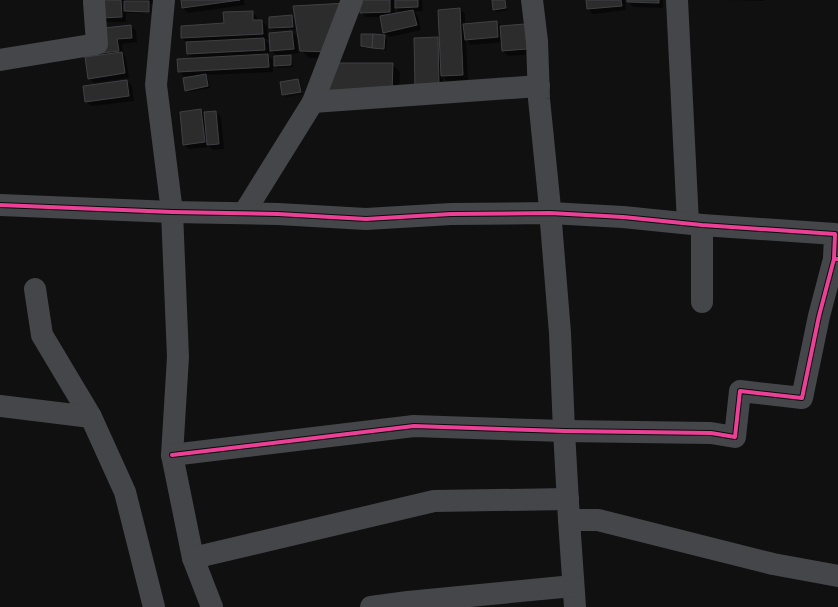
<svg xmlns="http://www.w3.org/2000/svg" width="838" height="607" font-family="'Titillium Web',sans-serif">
<rect width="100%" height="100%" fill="#101011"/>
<g fill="#0007" fill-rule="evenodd">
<path d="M96,0H159L158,4H151V13H126V22H107L102,17Z"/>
<path d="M182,0H244L245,5L188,13L183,8Z"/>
<path d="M360,0H422L423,11L414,12L418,16L421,30L389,37L384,32L381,17H366L361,12ZM394,6L401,13L395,14Z"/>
<path d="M493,0H506L507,10L496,12L494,10Z"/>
<path d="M587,0H625L626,10L593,14L588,9Z"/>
<path d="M628,0H663V8L633,7L628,2Z"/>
<path d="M728,0H764V1Z"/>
<path d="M295,7L338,59L309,58L301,50Z"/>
<path d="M460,9L465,14V25L496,22L532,54L508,56L503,51L502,42L471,45L466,40L468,80L447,81L443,77V91H421L437,38L440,41Z"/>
<path d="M252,12L257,17L258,21H262L267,26L268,39H264L271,46L292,32L297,37L298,53L289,54L292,58L293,67L277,68L275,65L277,57L269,48V55H267L273,60V72L206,75L208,77L210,88L188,92L186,90L194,77V76H184L179,71L194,59L188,54L187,43L182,38V27L225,24Z"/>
<path d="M292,16L294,18L295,29L272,30L270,27Z"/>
<path d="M131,26L136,31L137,42L122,44L123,54L126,58L129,78L94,83L89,78L105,55L103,53L102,41Z"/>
<path d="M384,36L387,38L386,50L364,48L362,46Z"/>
<path d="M392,64L400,72L399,99L331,97Z"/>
<path d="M298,80L300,82L302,91L284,94V95L281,83Z"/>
<path d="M127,81L132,86L134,101L91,106L86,101Z"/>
<path d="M302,93V94L286,97L285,96Z"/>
<path d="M201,110L204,113L216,112L221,117L224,149L213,150L210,147L189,149L184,144Z"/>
</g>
<g fill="#2c2c2d" stroke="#404144">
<path d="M100,0H121L122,17L101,18Z"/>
<path d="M181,0H240L182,8Z"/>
<path d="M359,0H390V12L360,13Z"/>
<path d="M395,0H418V7L395,8Z"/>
<path d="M492,0H505L506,8L493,10Z"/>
<path d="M586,0H621L622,6L587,9Z"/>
<path d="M627,0H659V3L627,2Z"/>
<path d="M124,1H149V12L124,11Z"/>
<path d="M347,3L330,52L300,51L293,6Z"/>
<path d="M460,8L463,75L441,76L438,10Z"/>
<path d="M413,10L417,25L383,33L380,16Z"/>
<path d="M253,11V20H262L263,34L181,38V26L224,23L223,12Z"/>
<path d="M292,15L293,27L269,28V17Z"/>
<path d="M497,21L498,37L465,40L463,24Z"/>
<path d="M525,24L527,49L502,51L500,26Z"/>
<path d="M131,25L132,38L117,39L119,51L102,53L104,28Z"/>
<path d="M292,31L294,49L270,51L269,33Z"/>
<path d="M361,34H373L372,48L361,46Z"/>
<path d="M373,34L385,35L384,49L372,48Z"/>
<path d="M438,37L439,86L415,87L414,38Z"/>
<path d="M264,38L265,50L187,54L186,42Z"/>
<path d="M122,52L125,73L88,79L85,57Z"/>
<path d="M268,54L269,67L178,72L177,59Z"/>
<path d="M291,55V65L274,66V56Z"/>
<path d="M331,63H393L392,92L323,90Z"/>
<path d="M206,74L208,86L185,91L183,78Z"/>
<path d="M298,79L301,92L282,95L280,82Z"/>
<path d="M127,80L129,96L85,102L83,86Z"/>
<path d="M201,109L205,142L183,145L180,112Z"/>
<path d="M216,111L219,144L207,145L204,112Z"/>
</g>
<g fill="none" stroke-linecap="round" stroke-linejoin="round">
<g stroke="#444649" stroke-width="22">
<path d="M164,0L156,85L172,212L178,357L172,455L193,558L212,607"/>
<path d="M532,0L537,41L539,99L549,198L560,333L564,431L569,520L575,607"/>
<path d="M677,0L688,223"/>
<path d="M0,60L97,44L94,2"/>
<path d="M313,102L539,86"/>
<path d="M0,205L172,212L278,214L366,219L451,214L550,213L623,217L702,225L835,234L834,259H838"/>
<path d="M244,213L313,102L352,0"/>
<path d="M35,289L42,335L91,417L125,492L154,607"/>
<path d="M702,302V225"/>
<path d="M0,406L91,417"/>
<path d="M172,455L414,426L564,431L711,433L735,437L740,391L802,398L819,316L834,259"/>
<path d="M569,520H598L773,564L838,576"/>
<path d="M193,558L434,501L568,499"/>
<path d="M371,607L408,602L573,586"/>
</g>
<g stroke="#0b0b0c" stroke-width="6">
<g id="cycleway">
<path d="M0,205L172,212L278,214L366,219L451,214L550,213L623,217L702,225L835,234L834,259H838"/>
<path d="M172,455L414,426L564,431L711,433L735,437L740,391L802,398L819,316L834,259"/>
</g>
</g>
<use href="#cycleway" stroke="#ea4096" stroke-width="4"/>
</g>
</svg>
